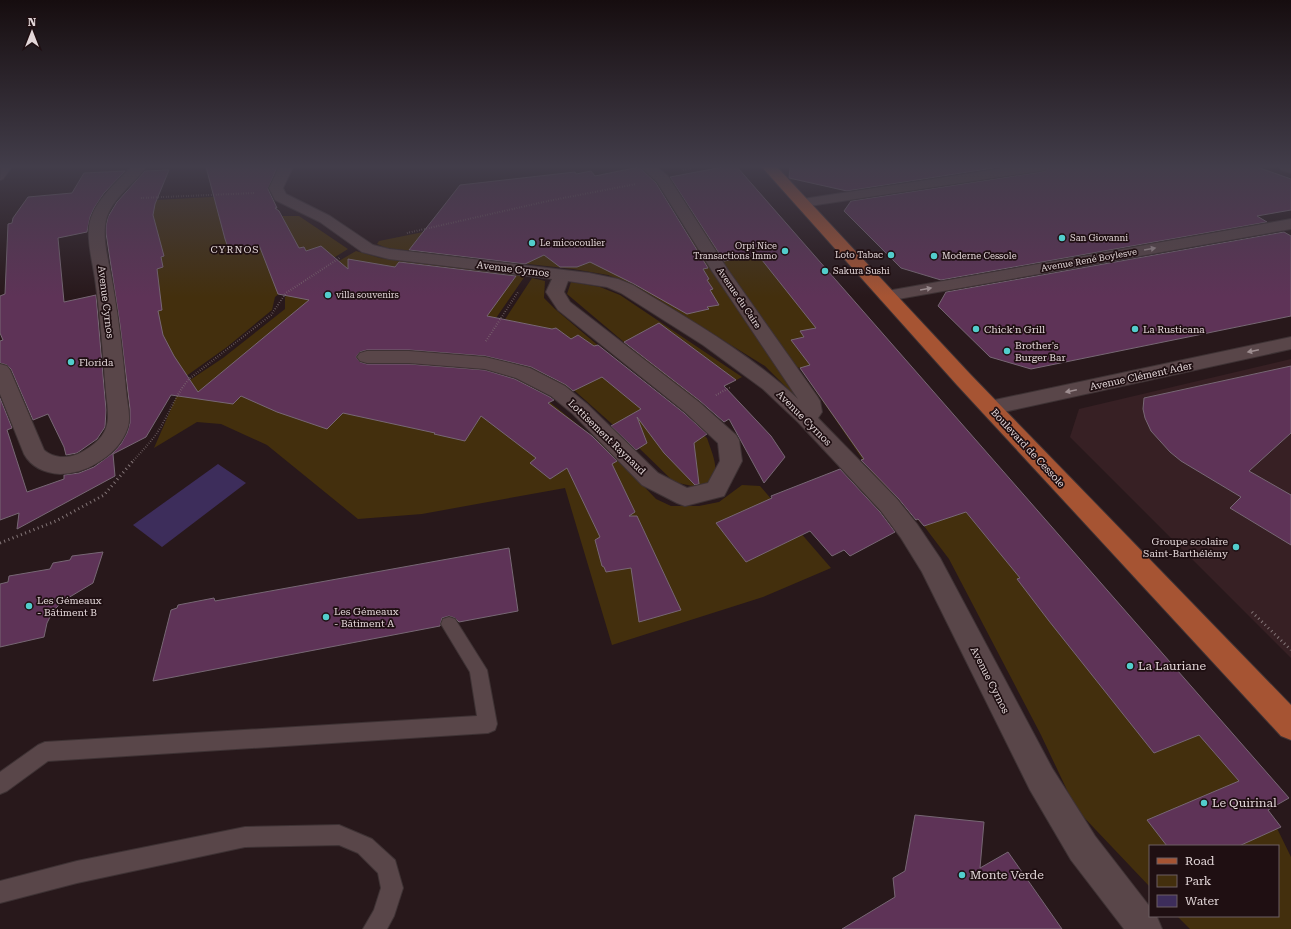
<svg xmlns="http://www.w3.org/2000/svg" width="1291" height="929" font-family="'Roboto Serif',serif">
<rect width="100%" height="100%" fill="#28181b"/>
<path fill="#372024" d="M1291,359V658L1070,437L1079,409Z"/>
<g fill="#432f0d">
<path d="M655,185L799,400L765,366L639,288L608,275L573,269L387,248L377,244L379,241Z"/>
<path d="M263,194L278,216H299L348,249L290,285L275,297L272,310L227,347L175,384L131,420L112,263L157,200Z"/>
<path d="M704,214L838,315L1154,753L1199,735L1268,810L1291,857V929H1190L1177,916H1278V846H1150V887L1076,809L1041,735L949,559L924,526L895,495L872,473L800,368L793,366L690,216Z"/>
<path d="M356,251L380,258L525,276L472,353L384,349L335,352L375,376L387,362L431,363L493,375L526,383L608,449L656,499L671,506H699L719,502L742,485L760,486L831,568L763,597L612,645L565,488L422,514L358,519L267,445L221,424L197,422L154,448L181,386L223,358L285,309V297L320,272Z"/>
<path d="M532,278L545,281L544,298L555,309L707,438C712,454 720,467 712,483L701,488L674,482L639,448L575,391L541,372L516,362L483,353Z"/>
<path d="M571,282L600,287L620,295L742,377L695,402L567,294Z"/>
</g>
<path fill="#3d2d5b" d="M218,464L246,483L162,547L133,525Z"/>
<g fill="#5e3357" stroke="#776774">
<path d="M206,167H277L268,189L277,208H275L279,211L299,248L304,247L306,251L321,246L348,269V259L395,267L399,262L516,276L487,316L552,329L556,328L571,339L578,335L594,346L598,345L684,413L707,434L694,443L699,484L695,485L664,453L637,417L647,443L636,450L611,426L641,409L602,377L573,391L566,385L531,367L485,356L409,350H367L360,352L356,357L360,362L367,364H409L485,370L515,379L550,397L554,400L548,403L592,436L617,461L612,464L635,512L629,516H637L681,610L639,622L631,568L606,572L604,567L602,566L595,540L600,537L567,468L550,479L530,463L536,458L481,416L465,441L434,434L435,433L343,413L327,429L277,412L241,396L233,404L171,395L146,437L113,454L115,476L17,529L19,513L0,520V398L12,428L7,430L27,492L64,479V475L79,473L94,467L113,453L121,444L127,433L130,423V409L120,325L106,233V226L108,217L117,202L145,171L169,170L155,204L153,215L164,256L161,257L163,267L157,269L162,310L158,311L163,335L174,356L198,392L309,300L278,294L259,245L230,253L225,239Z"/>
<path d="M639,167L656,183L708,268L703,269L709,279L707,280L713,289L710,290L719,305L707,307L709,309L687,314L634,284L590,262L577,267H560L544,255L525,264L409,250L460,185L575,172L576,174L591,171L595,176Z"/>
<path d="M723,167H737L1289,798L1268,810L1281,827L1239,846H1167L1147,820L1239,781L1199,735L1154,753L1049,621L1017,579L1020,578L966,512L924,526L918,519L916,520L898,498L861,460L864,459L800,368L810,365L791,340L804,337L800,331L816,328L758,255L724,261L670,177Z"/>
<path d="M790,167H1000L847,191L789,178Z"/>
<path d="M1048,167H1257L1291,179V210L1257,216L1267,222L941,280L901,268L844,211L851,201L1040,172L1045,171Z"/>
<path d="M125,171L104,193L94,208L90,217L87,232L58,238L64,302L96,295L106,410L105,427L97,439L77,453L66,455L64,447L48,414L33,420L11,369L7,365L0,363V341L3,340L0,333V296L5,294L8,224L12,223L13,218L28,197L72,193L84,173Z"/>
<path d="M1284,232L1291,236V316L1031,369L990,357L938,306L946,292Z"/>
<path d="M659,323L736,380L724,386L771,436L785,457L764,483L729,419L724,422L700,401L624,342Z"/>
<path d="M1291,366V433L1249,471L1291,495V545L1230,508L1241,497L1181,461L1170,452L1151,431L1145,418L1143,409L1144,398Z"/>
<path d="M840,469L880,512L895,532L850,556L844,550L832,556L810,531L746,562L716,523L772,498L771,496Z"/>
<path d="M509,548L518,611L459,622L455,618L449,616L442,618L440,626L153,681L171,610L177,608L178,605L214,598L215,601Z"/>
<path d="M103,552L93,583L63,601L53,611L47,623L44,637L0,647V584L8,582L9,576L50,569L53,563L70,560L72,556Z"/>
<path d="M915,815L984,822L980,868L1008,852L1062,929H842L895,897L893,878L905,871Z"/>
</g>
<g fill="none" stroke-linecap="round" stroke-linejoin="round">
<g stroke="#3e3234" stroke-width="2">
<g id="service">
<path d="M0,167L11,168L3,179L0,180L1,169Z"/>
<path d="M449,617L455,619L487,670L497,724L495,730L488,733L48,761L7,791L0,794V772L38,745L45,742L477,716L470,672L441,624L443,619Z"/>
<path d="M339,825L372,839L395,860L403,888L394,916L387,929H363L374,910L381,888L378,873L358,853L339,845L245,847L77,883L0,903V881L77,861L245,827Z"/>
</g>
</g>
<g stroke="#3e3234" stroke-width="2">
<g id="minor">
<path d="M131,167H146C132,187 108,200 105,226C103,245 110,266 113,286C119,321 123,356 126,391C127,403 131,416 128,427C123,443 111,455 97,463C86,470 72,474 60,474C45,473 31,467 24,454L0,394V364L7,366L10,370L44,450C53,458 66,459 78,454C88,449 102,440 106,428C110,417 107,404 106,392C103,357 101,321 96,286C94,267 87,245 89,226C93,202 115,184 131,167Z"/>
<path d="M279,167H293L283,188L286,194L330,216L373,245L389,249L589,273L618,279L633,285C690,320 749,353 798,399L712,271L657,182L641,167H657L668,176L728,270L817,396L820,401L822,412L818,418L897,499L917,524L940,558L1052,768L1095,836L1150,907V916L1157,917L1162,929H1124L1071,860L1030,790L922,572L901,538L881,511L798,422L763,389L703,345L621,293L607,287L568,281L564,292L570,302L699,402L736,435L739,440L742,461L724,496L685,506L677,503L642,485L573,414L551,396L516,378L485,369L409,363H367L360,361L357,357L360,353L367,351H409L485,357L530,368L565,386L587,404L658,473L687,488L708,483L720,461L718,443L685,412L558,310L546,292L552,279L389,259L362,252L320,222L275,200L269,188Z"/>
<path d="M1011,167H1047L1045,170L1040,171L803,207L798,206L796,203L798,200L803,199Z"/>
<path d="M1291,219V229L887,301L881,300L878,296L881,292L887,291Z"/>
<path d="M1291,337V349L990,415L983,413L980,408L983,403L990,401Z"/>
</g>
</g>
<g stroke="#3e3234" stroke-width="2">
<path id="tertiary" d="M1279,167H1291V173L1281,170Z"/>
</g>
<g stroke="#3e3234" stroke-width="2">
<path id="primary" d="M762,167H777L971,375L1291,705V740L1281,736L957,385Z"/>
</g>
<g stroke="#847678" stroke-width="2" stroke-dasharray="0.5 2" stroke-linecap="butt">
<path d="M683,170L698,167"/>
<path d="M141,198L254,193"/>
<path d="M407,233L548,201L636,184"/>
<path d="M486,341L518,292"/>
<path d="M716,395L731,387"/>
<path d="M132,462C143,450 154,439 162,425C171,409 177,393 189,379L271,315L286,293L341,257"/>
</g>
<g stroke="#847678" stroke-width="3" stroke-dasharray="1 3.5" stroke-linecap="butt">
<path d="M0,543L56,521L104,495L133,461"/>
<path d="M1252,612L1291,650"/>
</g>
<use href="#service" fill="#594649" fill-rule="evenodd"/>
<use href="#minor" fill="#594649" fill-rule="evenodd"/>
<use href="#tertiary" fill="#594649" fill-rule="evenodd"/>
<use href="#primary" fill="#a65433" fill-rule="evenodd"/>
</g>
<defs><path id="oneway-solid" d="M-6-.8H1V-3.2L6.5 0L1 3.2V.8H-6Z"/></defs>
<g fill="#9e8e91">
<use href="#oneway-solid" transform="translate(1150 249) rotate(-10)"/>
<use href="#oneway-solid" transform="translate(926 289) rotate(-10)"/>
<use href="#oneway-solid" transform="translate(1253 351) rotate(168)"/>
<use href="#oneway-solid" transform="translate(1071 391) rotate(168)"/>
</g>
<linearGradient id="sky" x2="0" y2="1"><stop stop-color="#160d0f"/><stop offset="0.56" stop-color="#423d4a"/><stop offset="1" stop-color="#423d4a" stop-opacity="0"/></linearGradient>
<rect width="1291" height="297" fill="url(#sky)"/>
<g fill="#52cdcc" stroke="#1f0f12" stroke-width="1.5">
<circle cx="1062" cy="238" r="4"/>
<circle cx="532" cy="243" r="4"/>
<circle cx="785" cy="251" r="4"/>
<circle cx="891" cy="255" r="4"/>
<circle cx="934" cy="256" r="4"/>
<circle cx="825" cy="271" r="4"/>
<circle cx="328" cy="295" r="4"/>
<circle cx="976" cy="329" r="4"/>
<circle cx="1135" cy="329" r="4"/>
<circle cx="1007" cy="351" r="4"/>
<circle cx="71" cy="362" r="4"/>
<circle cx="1236" cy="547" r="4"/>
<circle cx="29" cy="606" r="4"/>
<circle cx="326" cy="617" r="4"/>
<circle cx="1130" cy="666" r="4"/>
<circle cx="1204" cy="803" r="4"/>
<circle cx="962" cy="875" r="4"/>
</g>
<g text-anchor="middle" dominant-baseline="central" stroke-width="3.5" stroke-linejoin="round" paint-order="stroke">
<g font-size="9" fill="#e3d7d9" stroke="#1f0f12" text-anchor="start">
<text x="1070" y="238">San Giovanni</text>
<text x="540" y="243">Le micocoulier</text>
<text x="777" y="246" text-anchor="end">Orpi Nice<tspan x="777" dy="10">Transactions Immo</tspan></text>
<text x="883" y="255" text-anchor="end">Loto Tabac</text>
<text x="942" y="256">Moderne Cessole</text>
<text x="833" y="271">Sakura Sushi</text>
<text x="336" y="295">villa souvenirs</text>
</g>
<g font-size="9" fill="#e3d7d9" stroke="#1f0f12">
<text transform="translate(1089 260) rotate(-10)">Avenue René Boylesve</text>
<text transform="translate(739 298) rotate(56)">Avenue du Caire</text>
</g>
<g font-size="10" letter-spacing="1" fill="#e3d7d9" stroke="#1f0f12">
<text x="235" y="249">CYRNOS</text>
</g>
<g font-size="10" fill="#e3d7d9" stroke="#1f0f12">
<text transform="translate(513 269) rotate(7)">Avenue Cyrnos</text>
<text transform="translate(106 302) rotate(83)">Avenue Cyrnos</text>
<text transform="translate(1141 376) rotate(-12)">Avenue Clément Ader</text>
<text transform="translate(804 418) rotate(45)">Avenue Cyrnos</text>
<text transform="translate(607 437) rotate(44)">Lottisement Raynaud</text>
<text transform="translate(1028 448) rotate(47)">Boulevard de Cessole</text>
<text transform="translate(990 680) rotate(63)">Avenue Cyrnos</text>
</g>
<g font-size="10" fill="#e3d7d9" stroke="#1f0f12" text-anchor="start">
<text x="984" y="329">Chick'n Grill</text>
<text x="1143" y="329">La Rusticana</text>
<text x="1015" y="345">Brother's<tspan x="1015" dy="12">Burger Bar</tspan></text>
<text x="79" y="362">Florida</text>
<text x="1228" y="541" text-anchor="end">Groupe scolaire<tspan x="1228" dy="12">Saint-Barthélémy</tspan></text>
<text x="37" y="600">Les Gémeaux<tspan x="37" dy="12">- Bâtiment B</tspan></text>
<text x="334" y="611">Les Gémeaux<tspan x="334" dy="12">- Bâtiment A</tspan></text>
</g>
<g font-size="12" fill="#e3d7d9" stroke="#1f0f12" text-anchor="start">
<text x="1138" y="666">La Lauriane</text>
<text x="1212" y="803">Le Quirinal</text>
<text x="970" y="875">Monte Verde</text>
</g>
</g>
<rect x="1149" y="845" width="130" height="72" fill="#1f0f12" stroke="#6d5f62"/>
<rect x="1157" y="858" width="20" height="6" fill="#a65433" stroke="#6d5f62"/>
<text x="1185" y="865" font-size="12" fill="#e3d7d9">Road</text>
<rect x="1157" y="875" width="20" height="12" fill="#432f0d" stroke="#6d5f62"/>
<text x="1185" y="885" font-size="12" fill="#e3d7d9">Park</text>
<rect x="1157" y="895" width="20" height="12" fill="#3d2d5b" stroke="#6d5f62"/>
<text x="1185" y="905" font-size="12" fill="#e3d7d9">Water</text>
<g transform="translate(32 32)" stroke="#1f0f12" stroke-width="3" paint-order="stroke">
<path d="M0-3L7 15L0 10L-7 15Z" fill="#e3d7d9"/>
<text y="-6" font-size="11" font-weight="bold" text-anchor="middle" fill="#e3d7d9">N</text>
</g>
</svg>
